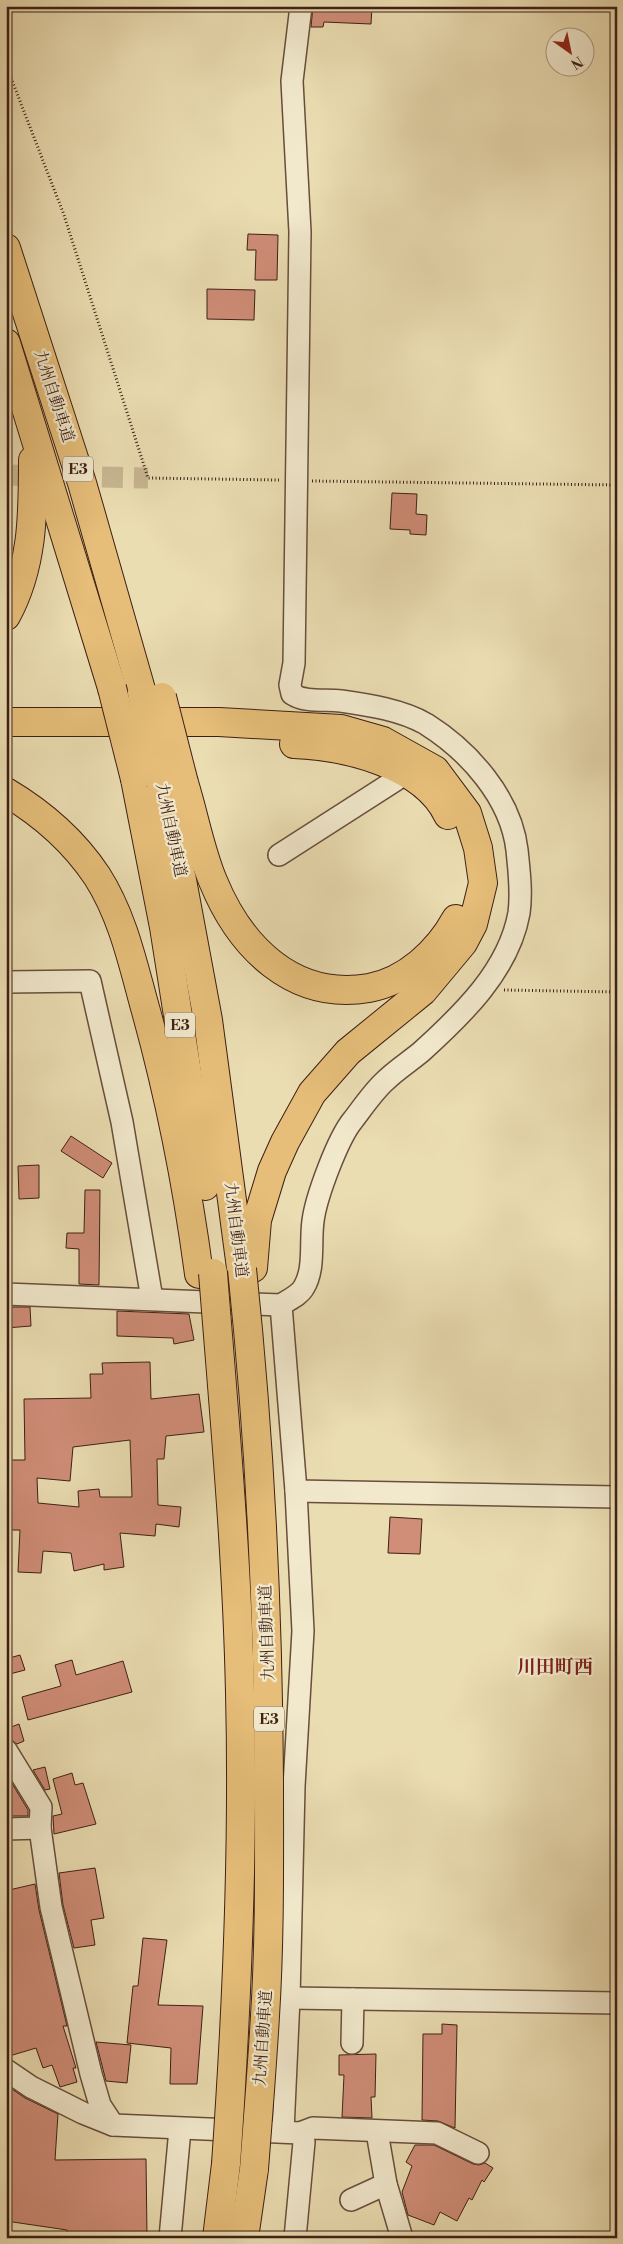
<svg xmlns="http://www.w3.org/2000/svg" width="623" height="2244" font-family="'Libre Bodoni','Noto Serif JP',serif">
<rect width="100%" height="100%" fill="#ebddb2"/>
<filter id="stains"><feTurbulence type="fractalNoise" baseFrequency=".004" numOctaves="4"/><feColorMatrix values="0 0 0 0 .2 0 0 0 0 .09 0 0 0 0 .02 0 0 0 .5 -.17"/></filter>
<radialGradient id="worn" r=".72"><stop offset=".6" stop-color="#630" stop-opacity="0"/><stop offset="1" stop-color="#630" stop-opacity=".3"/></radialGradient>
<g fill="#d08d78" stroke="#3d1f14" fill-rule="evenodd">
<path d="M313,6H372L371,24L324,22L323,27H311Z"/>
<path d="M248,234L278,235L277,280H255L256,250H247Z"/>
<path d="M207,289L255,290L254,320L207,319Z"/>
<path d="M392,493L417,494L416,514L427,515L426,535L410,534V530L390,529Z"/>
<path d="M71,1136L112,1163L103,1178L61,1151Z"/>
<path d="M39,1165V1198L19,1199L18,1166Z"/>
<path d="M85,1190H100L99,1285L79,1284V1249L66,1248L67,1233H84Z"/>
<path d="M6,1307H30L31,1326L6,1328Z"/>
<path d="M117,1311L189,1314L194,1340L174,1344L173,1338L117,1336Z"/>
<path d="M150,1362L151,1399L199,1394L204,1432L166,1436L164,1459H157L158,1505L181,1507L179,1527L156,1524L155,1536L120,1533L124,1567L104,1570V1564L74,1571L71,1553L43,1551L41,1573L18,1572L20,1530H6V1460H25L24,1399L91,1398L90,1374H103L102,1363ZM130,1440L132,1497H100L99,1489L78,1491L79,1507L38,1503L37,1478L70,1481L73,1447Z"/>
<path d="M390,1517L422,1519L420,1554L388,1553Z"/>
<path d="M20,1655L25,1670L6,1675V1659Z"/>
<path d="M72,1660L76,1675L123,1661L132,1692L28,1720L22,1697L61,1686L55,1665Z"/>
<path d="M19,1724L24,1741L17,1744L6,1738V1729Z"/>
<path d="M45,1767L50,1789L45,1790L33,1770Z"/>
<path d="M72,1773L75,1785L83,1783L96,1824L54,1834L53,1816L62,1814L53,1779Z"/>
<path d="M7,1775L28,1810V1816H6Z"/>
<path d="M95,1868L104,1918L91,1920L95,1945L74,1948L63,1905L59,1873Z"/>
<path d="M35,1884L39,1910L67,2026H63L76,2068H73L77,2082L60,2087L52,2065L43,2068L36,2048L6,2057V1892H9V1890Z"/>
<path d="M143,1938L167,1940L158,2005L203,2006L197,2084H170L171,2048L127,2043L133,1986H138Z"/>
<path d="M442,2024L457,2025L455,2128L438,2121L422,2120L423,2034H442Z"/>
<path d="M96,2042L131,2045L127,2083L106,2081Z"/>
<path d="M376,2054L375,2097H371L372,2118L342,2117L344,2075H339V2055Z"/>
<path d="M6,2085L25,2098L58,2114L55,2160L146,2159L147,2236L68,2238L67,2230L6,2221Z"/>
<path d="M415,2145H434L473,2164L479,2165L485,2163L493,2168L484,2182L482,2180L472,2200L469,2198L457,2221L440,2212L434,2225L408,2215L402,2192L412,2166L406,2162Z"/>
</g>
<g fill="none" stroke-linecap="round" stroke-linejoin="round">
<path stroke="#c8b792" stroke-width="21" stroke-dasharray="21 11" stroke-linecap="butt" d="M6,475L148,478"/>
<g stroke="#684e3c" stroke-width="24">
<g id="minor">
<path d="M279,855L396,780"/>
<path d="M6,982L90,981L122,1122L152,1299"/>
<path d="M6,1294L281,1305C288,1300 300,1295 304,1287C315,1269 310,1242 313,1221C316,1197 338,1138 353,1120C363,1107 373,1092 385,1081C396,1070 409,1062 421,1052C462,1015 509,970 519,913C522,892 519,870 517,850C511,798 469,751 426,724C402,710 369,705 341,701C325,699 306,703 292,694L290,685L294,663L300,232L292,81L301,6"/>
<path d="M281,1305L296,1491L303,1631L294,1786L289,1998L283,2131"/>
<path d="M296,1491L617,1497"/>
<path d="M6,1750L41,1807L40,1828L51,1907L91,2074L100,2105L113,2125"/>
<path d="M6,1829L40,1828"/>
<path d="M289,1998L617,2003"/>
<path d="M352,2043L353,1999"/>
<path d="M6,2070L31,2087L83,2113L113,2125L300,2133L304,2142L295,2238"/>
<path d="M377,2132L386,2184L402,2238"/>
<path d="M300,2133L313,2128L437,2133L478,2153"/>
<path d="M351,2200L386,2184"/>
<path d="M170,2238L180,2129"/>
</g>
</g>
<g stroke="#3d1f14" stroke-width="30">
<g id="highway">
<path d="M6,248L82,483L142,693"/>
<path d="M6,343L112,688"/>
<path d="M6,616C33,567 33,514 33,460"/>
<path d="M6,722H219L341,729L383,741L435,770L467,813L478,848L483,883L473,924L463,943L423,991L348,1052L312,1093L285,1142L272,1171L257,1220L253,1268"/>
<path d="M294,744C345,746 424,764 448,815"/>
<path d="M135,779L164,927L205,1186"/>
<path d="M184,783C194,815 200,850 213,881C240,947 293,1001 369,988C406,981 438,952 456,919"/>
<path d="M161,784L182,880L208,1020L241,1268"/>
<path d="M6,792C43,814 73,840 97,876C122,915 132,960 144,1004C169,1093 187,1183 199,1274"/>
<path d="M217,2238L226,2164"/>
<path d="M244,2238L254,2169"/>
</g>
</g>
<g stroke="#3d1f14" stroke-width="3" stroke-dasharray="1 2.5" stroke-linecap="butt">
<path d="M6,65L64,215L148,478L279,480"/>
<path d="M312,481L617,485"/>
<path d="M504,990L617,992"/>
</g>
<use href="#minor" stroke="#f2e9cd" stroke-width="21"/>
<use href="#highway" stroke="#e6be79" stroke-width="28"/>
<g stroke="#3d1f14" stroke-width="30" stroke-linecap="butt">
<g id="highway-bridge">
<path d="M112,688L135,779"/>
<path d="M142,693L161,784"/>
<path d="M162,697L184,783"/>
<path d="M242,1269C260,1439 268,1609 269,1780C269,1859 270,1937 265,2016C262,2067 258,2118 254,2169"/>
<path d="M213,1273C224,1413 237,1553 240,1693C244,1851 237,2007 226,2164"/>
</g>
</g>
<use href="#highway-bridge" stroke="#e6be79" stroke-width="28"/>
</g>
<g text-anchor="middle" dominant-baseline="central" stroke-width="4.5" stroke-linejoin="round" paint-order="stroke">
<g fill="#f2e9cd" stroke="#735c4c" stroke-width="1">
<rect x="63" y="456.5" width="30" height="25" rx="4"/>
<rect x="165" y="1012.5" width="30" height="25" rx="4"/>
<rect x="254" y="1706.5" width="30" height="25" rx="4"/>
</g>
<g font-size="15" font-weight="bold" fill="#3d1f14">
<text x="78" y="469">E3</text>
<text x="180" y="1025">E3</text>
<text x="269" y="1719">E3</text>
</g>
<g font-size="16" fill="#3d1f14" stroke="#f2e9cd">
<text transform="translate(54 396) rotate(72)">九州自動車道</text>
<text transform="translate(171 830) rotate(78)">九州自動車道</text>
<text transform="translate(236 1230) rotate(83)">九州自動車道</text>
<text transform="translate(267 1633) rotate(-92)">九州自動車道</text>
<text transform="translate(263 2038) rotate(-86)">九州自動車道</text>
</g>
<g font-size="19" font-weight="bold" fill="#7a1f14" stroke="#f2e9cd">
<text x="555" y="1667">川田町西</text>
</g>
</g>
<rect width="623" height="2244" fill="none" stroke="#ebddb2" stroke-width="25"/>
<rect x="8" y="8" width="608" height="2229" fill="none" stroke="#3d1f14" stroke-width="2.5"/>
<rect x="12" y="12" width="598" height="2219" fill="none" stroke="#3d1f14"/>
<g transform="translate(570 52) rotate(147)"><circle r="24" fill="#f2e9cd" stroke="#aa9883"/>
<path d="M0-4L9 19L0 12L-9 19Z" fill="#8f2418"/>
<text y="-8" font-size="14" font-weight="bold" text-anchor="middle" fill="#3d1f14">N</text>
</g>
<rect width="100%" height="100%" filter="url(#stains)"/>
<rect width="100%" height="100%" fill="url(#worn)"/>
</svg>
